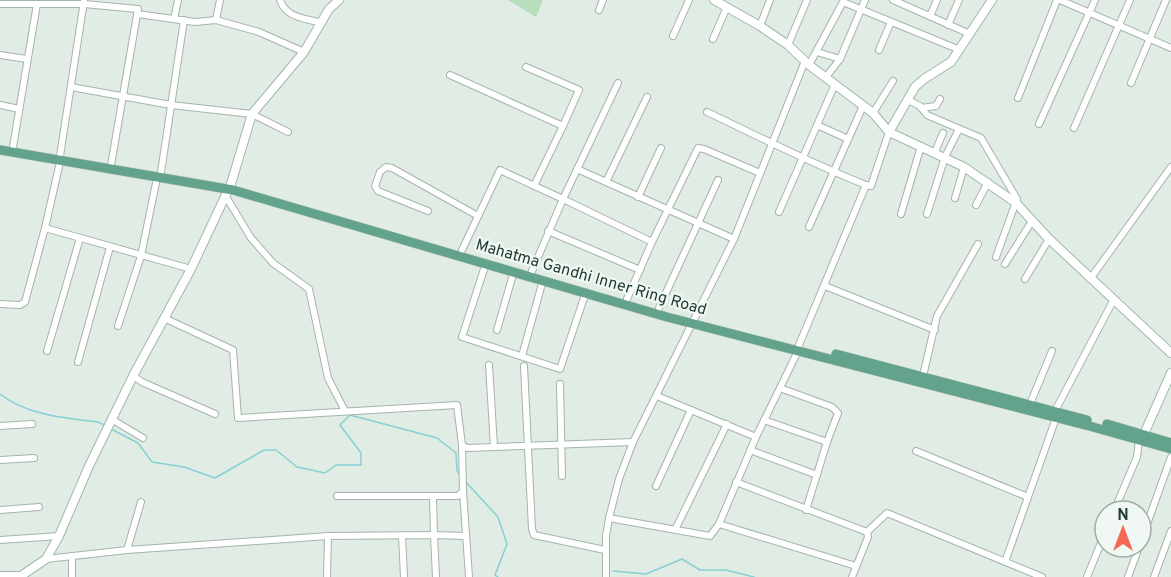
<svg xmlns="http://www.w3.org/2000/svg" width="1171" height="577" font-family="Overpass,sans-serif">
<rect width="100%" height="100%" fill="#e1ece5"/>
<path fill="#b9debe" d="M508,0H543L536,17Z"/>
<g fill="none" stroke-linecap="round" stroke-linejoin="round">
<g stroke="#87d0d3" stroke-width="1.5">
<path d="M0,394C27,415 65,418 98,422L104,425"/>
<path d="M111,429L138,443L152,462L184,467L215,478L264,450H276L297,467L325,473L336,465H361V453L340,425L350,415L437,438L456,453L457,471L460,474"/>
<path d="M466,482L498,517L507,544L495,575L498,577"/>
<path d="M613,571L646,574L682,559L700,570H726L754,577"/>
</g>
<g stroke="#a4b4ac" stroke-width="8">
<g id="street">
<path d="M280,0C286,18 305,18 321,23"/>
<path d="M893,0L970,34"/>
<path d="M1060,0L1171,48"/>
<path d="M0,4H84L138,9L111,165"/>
<path d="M599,10L603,0"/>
<path d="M137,14L195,22L216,20L259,32L304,52"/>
<path d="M930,16L937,0"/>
<path d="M174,19L178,0"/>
<path d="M216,20L220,0"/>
<path d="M948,25L959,0"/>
<path d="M760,26L770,0"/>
<path d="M673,36L689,0"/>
<path d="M713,39L727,7"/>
<path d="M788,45L807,0"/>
<path d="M879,50L891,22"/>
<path d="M817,52L840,59"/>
<path d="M0,55L27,59"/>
<path d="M809,65L843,2L960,50"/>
<path d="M526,67L579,90L563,126"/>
<path d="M450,75L563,126L534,186"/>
<path d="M826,77L840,59L865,0"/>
<path d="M618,83L563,199L652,242L698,148L704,149L760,173"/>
<path d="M1131,83L1166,0"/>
<path d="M71,87L171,105L252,114L288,132"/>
<path d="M1018,98L1057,0"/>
<path d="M908,100L920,106L927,115L981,138L1017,199L996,257"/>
<path d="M0,105L19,109"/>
<path d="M921,108L936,106L940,99"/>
<path d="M707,112C760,137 812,164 866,185L799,345"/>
<path d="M873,113L893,81"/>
<path d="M1039,124L1095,0"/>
<path d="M817,125L848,139"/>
<path d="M1074,128L1130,0"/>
<path d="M13,147L37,4"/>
<path d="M935,152L943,133"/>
<path d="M60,156L84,1"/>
<path d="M60,162L45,228L191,269"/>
<path d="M577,169L734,239"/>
<path d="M161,172L184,20"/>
<path d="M606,182L647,97"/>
<path d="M866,185L871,186L889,132"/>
<path d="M225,195L251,238L273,263L309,289L328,378L345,411"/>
<path d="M638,197L661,148"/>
<path d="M955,198L964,167"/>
<path d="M976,205L988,182"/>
<path d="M428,211L378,191L375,186L380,172L386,167L392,168L478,216"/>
<path d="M779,212L835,84"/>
<path d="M901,214L921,146"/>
<path d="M927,214L945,157L959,129"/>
<path d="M809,227L863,106"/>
<path d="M548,231L640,270"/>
<path d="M462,250L500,170L563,199L532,271"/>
<path d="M486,263L462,337L560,369L586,292"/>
<path d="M1005,264L1032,221"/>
<path d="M1025,279L1049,239"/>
<path d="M1090,279L1171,167"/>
<path d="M825,286L935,330"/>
<path d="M627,299L652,242"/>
<path d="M0,304L20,305L25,302L45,228"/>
<path d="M659,308L718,180"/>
<path d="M164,318L233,350L238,418L457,405L462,445L467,448L633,442"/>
<path d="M118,326L141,256L157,178"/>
<path d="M497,330L514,271"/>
<path d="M47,351L80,238"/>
<path d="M522,356L543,280"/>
<path d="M78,362L110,247"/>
<path d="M489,365L494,447"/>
<path d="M524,366L532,529L534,535L605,550"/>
<path d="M133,376L142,382L215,414"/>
<path d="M923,376L937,316L978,244"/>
<path d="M560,384L562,476"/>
<path d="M1030,404L1052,351"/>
<path d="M1055,411L1113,301"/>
<path d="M113,420L143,438"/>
<path d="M764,420L827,442L838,413L832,407L780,388"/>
<path d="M0,426L32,424"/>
<path d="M756,437L798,351"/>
<path d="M462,445L463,491L458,496H433L434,535L466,536"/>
<path d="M750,450L817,475"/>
<path d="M916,451L1028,497"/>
<path d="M0,460L34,458"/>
<path d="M736,482L867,532L868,537L852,577"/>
<path d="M656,486L691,410"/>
<path d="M463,491L469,577"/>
<path d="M337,496H433"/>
<path d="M0,510L39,507"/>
<path d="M806,510L827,442"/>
<path d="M1114,511L1137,457L1139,440"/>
<path d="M609,518L710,536L719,524L756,437L657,396"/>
<path d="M719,524L856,566"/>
<path d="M675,530L727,424"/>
<path d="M867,532L887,513L1042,577"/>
<path d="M402,536L404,577"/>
<path d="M0,540L59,536"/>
<path d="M1141,541L1171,457"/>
<path d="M127,550L141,502"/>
<path d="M46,559L127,550L328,536L434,535L436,577"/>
<path d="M1005,562L1056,418"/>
<path d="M72,577V556"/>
<path d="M327,577L328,536"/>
<path d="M606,577V536L609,518L619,479L633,442L734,239L805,61"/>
<path d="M1087,577L1105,533"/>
<path d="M1128,577L1139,547"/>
<path d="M1154,577L1171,531"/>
</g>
</g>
<g stroke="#9fb8ac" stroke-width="10">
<g id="secondary">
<path d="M714,0L760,26L788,45L809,65L873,113L889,132L964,167L1016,203L1049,239L1171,353"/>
<path d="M889,132L915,87L924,79L951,62L992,0"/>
<path d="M1144,434L1171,373"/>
<path d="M0,576H21L46,559L59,536L89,466L133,376L191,269L231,184L252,114L304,52L329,9L339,0"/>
</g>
</g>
<g stroke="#c1c9c6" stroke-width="10">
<g id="primary">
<path d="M0,150L233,190L667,317L1093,427L1171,449"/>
<path d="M836,354L1087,420"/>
<path d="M1107,424L1171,443"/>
</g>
</g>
<use href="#street" stroke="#fff" stroke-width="6"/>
<use href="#secondary" stroke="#fff" stroke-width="8"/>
<use href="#primary" stroke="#64a38b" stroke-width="9"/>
</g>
<g text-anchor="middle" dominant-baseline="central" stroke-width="4.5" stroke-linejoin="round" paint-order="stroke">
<g font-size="16" fill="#213d32" stroke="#f1f8f4">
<text transform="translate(591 278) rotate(16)">Mahatma Gandhi Inner Ring Road</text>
</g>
</g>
<g transform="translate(1123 529)"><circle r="28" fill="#f1f8f4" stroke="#9eada6" stroke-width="1.5"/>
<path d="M0-4.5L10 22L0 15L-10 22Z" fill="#f66855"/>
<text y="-9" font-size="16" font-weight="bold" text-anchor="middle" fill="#213d32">N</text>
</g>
</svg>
